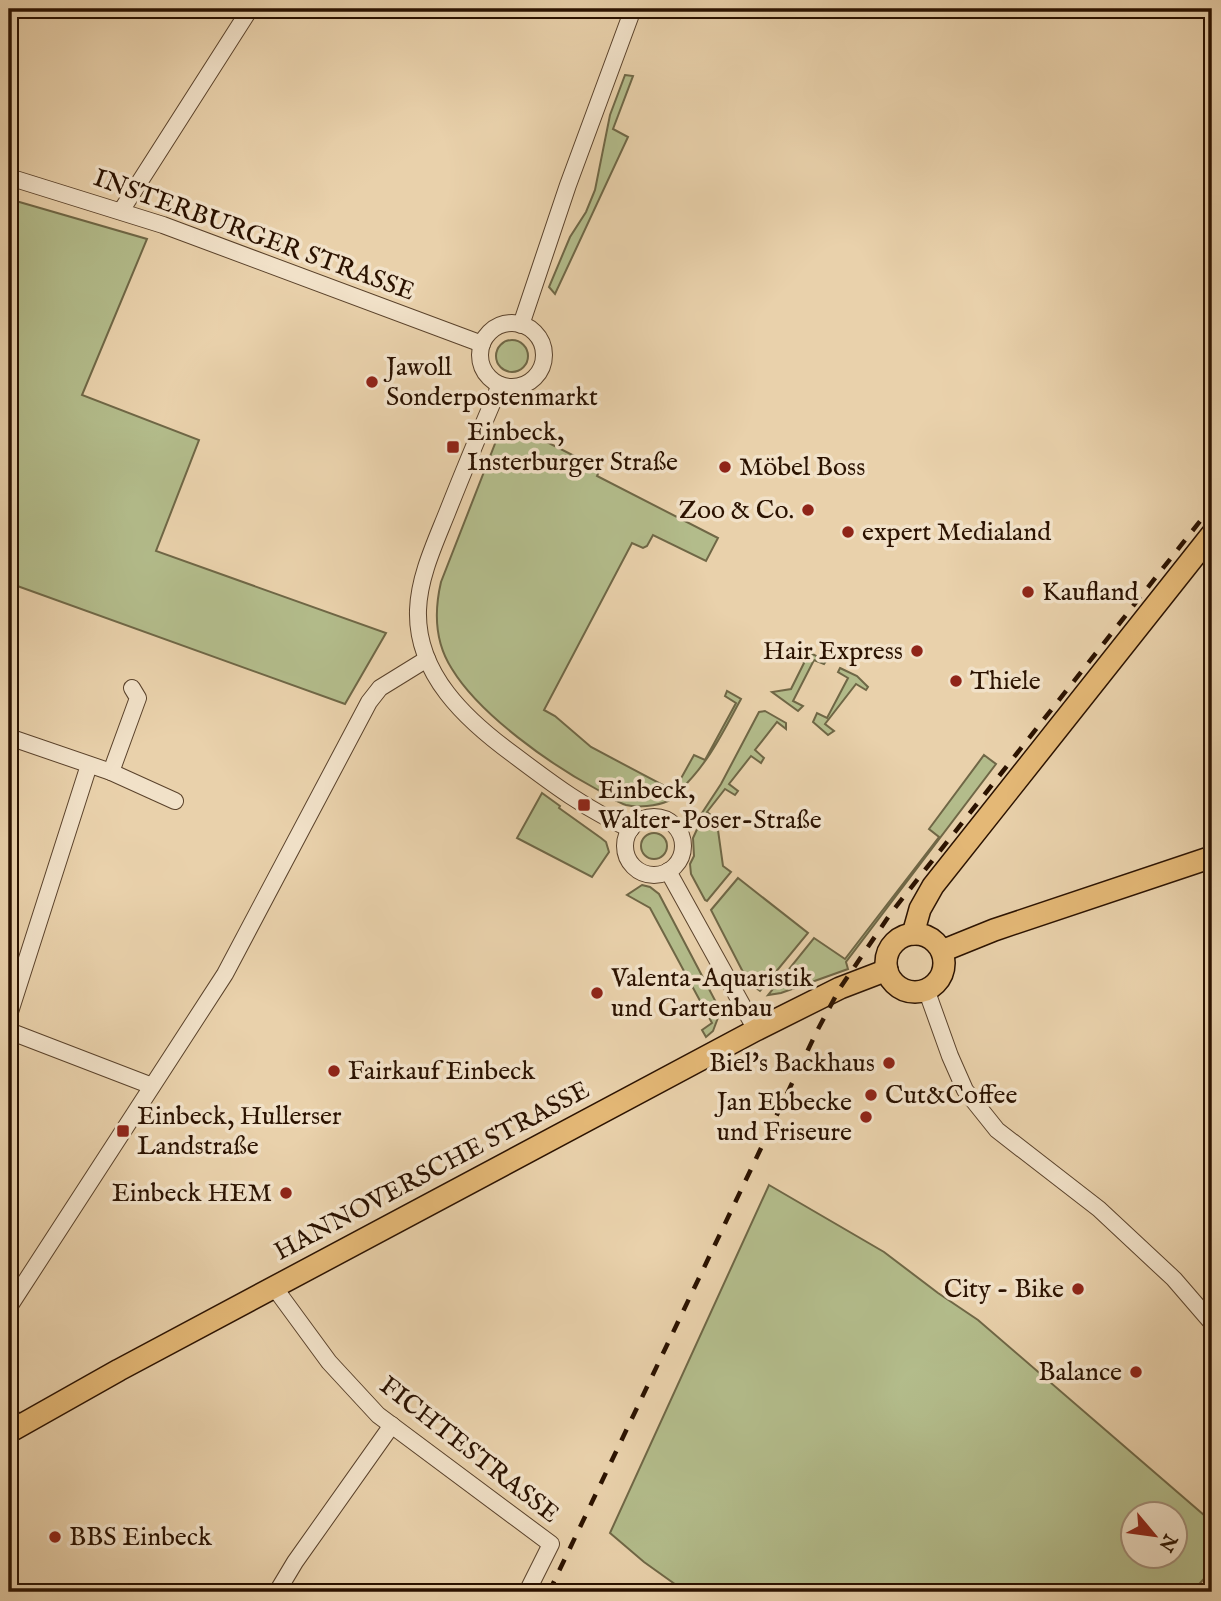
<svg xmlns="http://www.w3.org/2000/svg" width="1221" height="1601" font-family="'IM FELL English',serif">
<rect width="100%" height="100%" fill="#e9d1ab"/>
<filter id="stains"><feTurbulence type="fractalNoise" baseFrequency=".00286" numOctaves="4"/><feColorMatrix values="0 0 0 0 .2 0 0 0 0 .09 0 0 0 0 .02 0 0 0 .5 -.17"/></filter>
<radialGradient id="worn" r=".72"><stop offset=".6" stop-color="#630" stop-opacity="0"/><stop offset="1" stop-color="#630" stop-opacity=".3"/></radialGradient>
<g fill="#b3bc8b" stroke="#6f6746" stroke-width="2" fill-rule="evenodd">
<path d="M625,75L633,76L613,129L628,137L555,294L549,287L570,237L586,212L595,190L610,115Z"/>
<path d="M9,199L147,239L82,395L199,440L156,551L386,633L345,704L9,583Z"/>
<circle cx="512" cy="356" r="16"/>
<path d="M498,436L541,439L600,469L597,476L718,538L706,561L653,535L647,546L643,548L632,543L544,710L555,716L591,747L674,791L694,755L705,760L736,703L725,696L727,691L741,699C723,732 708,764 680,790C676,793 672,799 668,801C657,806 637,808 626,805C616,802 607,795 598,790C551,765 480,715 452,669C435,643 434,612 441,582Z"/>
<path d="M797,646L826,661L824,664L814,660L793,701L803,706L798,711L772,692L791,689L804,663L795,649Z"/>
<path d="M840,668L857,676L868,687L866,690L856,684L825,724L834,731L828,735L813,722L817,713L827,718L848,678L838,672Z"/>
<path d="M765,711L786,723V729L777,722L755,750L764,758L761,763L751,756L729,784L738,791L735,795L725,789L707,812L716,819L714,820L702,813L721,784L759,712Z"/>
<path d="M984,755L996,764L846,962L848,969L781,993L768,995L814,938L845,959L939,837L929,829Z"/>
<path d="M542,793L560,806L559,808L601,838L606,842L609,852L592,877L517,838Z"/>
<path d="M699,825L718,830L723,866L731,872L707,901L705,900L691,874L690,864L694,856L693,838Z"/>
<circle cx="654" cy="846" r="13"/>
<path d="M738,878L808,933L760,991L752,985L744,974L711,910Z"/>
<path d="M642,885L650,887L659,894L719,1008V1015L713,1031L706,1037L702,1030L712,1023L650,908L627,895Z"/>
<path d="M769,1185L884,1252L938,1293L978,1320L1212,1522V1570L1192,1592H686L644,1562L610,1533ZM1134,1514H1176V1556H1134Z"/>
</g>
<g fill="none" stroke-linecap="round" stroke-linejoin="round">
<g stroke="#5a422b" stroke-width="18">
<g id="minor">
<path d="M9,177L163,225L482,344"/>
<path d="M121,211L250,9"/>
<circle cx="512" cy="355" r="32"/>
<path d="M521,325L568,185L633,9"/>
<path d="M500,385C482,427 464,470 447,513C435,543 419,577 418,610C416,674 466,720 514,755C551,783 588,811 631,829"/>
<path d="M9,737L111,772L175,801"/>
<path d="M111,772L138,698L132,688"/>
<circle cx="654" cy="846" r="29"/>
<path d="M668,871L756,1030"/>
<path d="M926,989L950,1056L965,1090L997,1130L1099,1209L1174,1279L1212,1323"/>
<path d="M9,1015L89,765"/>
<path d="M9,1031L152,1086"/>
<path d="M274,1287L329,1362L378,1415L551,1544L527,1592"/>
<path d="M9,1307L225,974L369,702L380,688L427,659"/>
<path d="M9,1412L18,1427"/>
<path d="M277,1592L295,1562L392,1425"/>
</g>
</g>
<g stroke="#2b1200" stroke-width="24">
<g id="major">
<path d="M913,934L920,909L933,886L1212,534"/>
<circle cx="915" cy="963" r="29"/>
<path d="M942,951L994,930L1212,857"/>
<path d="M9,1432L119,1370L756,1030L840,988L887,970"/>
</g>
</g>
<use href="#minor" stroke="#f1e1c8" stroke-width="16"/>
<use href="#major" stroke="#e4b876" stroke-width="21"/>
<path stroke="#2b1200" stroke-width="4.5" stroke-dasharray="12 12" stroke-linecap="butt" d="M549,1592L817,1031L840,988L891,913L1212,506"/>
</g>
<g fill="#8f2418" stroke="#f1e1c8" stroke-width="2.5">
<circle cx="372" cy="382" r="7"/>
<rect x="446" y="440" width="14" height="14" rx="3.5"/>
<circle cx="725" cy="467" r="7"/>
<circle cx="808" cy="510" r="7"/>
<circle cx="848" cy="532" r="7"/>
<circle cx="1028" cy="592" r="7"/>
<circle cx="917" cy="651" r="7"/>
<circle cx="956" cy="681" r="7"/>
<rect x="577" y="798" width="14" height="14" rx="3.5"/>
<circle cx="597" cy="993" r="7"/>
<circle cx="889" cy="1063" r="7"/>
<circle cx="334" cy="1071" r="7"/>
<circle cx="871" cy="1095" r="7"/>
<circle cx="866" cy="1117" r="7"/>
<rect x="116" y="1124" width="14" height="14" rx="3.5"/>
<circle cx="286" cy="1193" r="7"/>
<circle cx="1078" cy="1289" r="7"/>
<circle cx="1136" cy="1372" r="7"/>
<circle cx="55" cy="1537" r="7"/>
</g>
<g text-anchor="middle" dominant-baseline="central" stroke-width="7" stroke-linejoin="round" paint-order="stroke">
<g font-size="26" fill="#2b1200" stroke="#f1e1c8">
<text transform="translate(254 235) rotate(20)">INSTERBURGER STRASSE</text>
<text transform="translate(432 1171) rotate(-28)">HANNOVERSCHE STRASSE</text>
<text transform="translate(469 1450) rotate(38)">FICHTESTRASSE</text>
</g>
<g font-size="26" fill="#2b1200" stroke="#f1e1c8" text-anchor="start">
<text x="386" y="367">Jawoll<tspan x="386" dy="30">Sonderpostenmarkt</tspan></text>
<text x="467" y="432">Einbeck,<tspan x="467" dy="30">Insterburger Straße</tspan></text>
<text x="739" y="467">Möbel Boss</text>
<text x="794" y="510" text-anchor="end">Zoo &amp; Co.</text>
<text x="862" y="532">expert Medialand</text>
<text x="1042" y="592">Kaufland</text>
<text x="903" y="651" text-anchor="end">Hair Express</text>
<text x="970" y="681">Thiele</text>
<text x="598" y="790">Einbeck,<tspan x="598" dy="30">Walter-Poser-Straße</tspan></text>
<text x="611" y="978">Valenta-Aquaristik<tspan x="611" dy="30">und Gartenbau</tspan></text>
<text x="875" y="1063" text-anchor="end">Biel's Backhaus</text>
<text x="348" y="1071">Fairkauf Einbeck</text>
<text x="885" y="1095">Cut&amp;Coffee</text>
<text x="852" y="1102" text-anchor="end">Jan Ebbecke<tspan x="852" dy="30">und Friseure</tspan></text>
<text x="137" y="1116">Einbeck, Hullerser<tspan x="137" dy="30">Landstraße</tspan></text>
<text x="272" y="1193" text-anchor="end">Einbeck HEM</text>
<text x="1064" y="1289" text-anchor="end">City - Bike</text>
<text x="1122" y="1372" text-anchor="end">Balance</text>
<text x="69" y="1537">BBS Einbeck</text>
</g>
</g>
<rect width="1221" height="1601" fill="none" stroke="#e9d1ab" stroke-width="35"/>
<rect x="10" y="10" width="1200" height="1580" fill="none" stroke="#2b1200" stroke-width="3.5"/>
<rect x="18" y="18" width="1186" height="1566" fill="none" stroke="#2b1200" stroke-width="2"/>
<g transform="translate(1154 1535) rotate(119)"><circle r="33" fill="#f1e1c8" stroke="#a28e78" stroke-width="2"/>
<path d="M0-5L12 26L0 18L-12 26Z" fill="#8f2418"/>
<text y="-10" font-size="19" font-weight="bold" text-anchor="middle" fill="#2b1200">N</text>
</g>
<rect width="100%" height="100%" filter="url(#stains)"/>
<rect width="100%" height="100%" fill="url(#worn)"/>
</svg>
